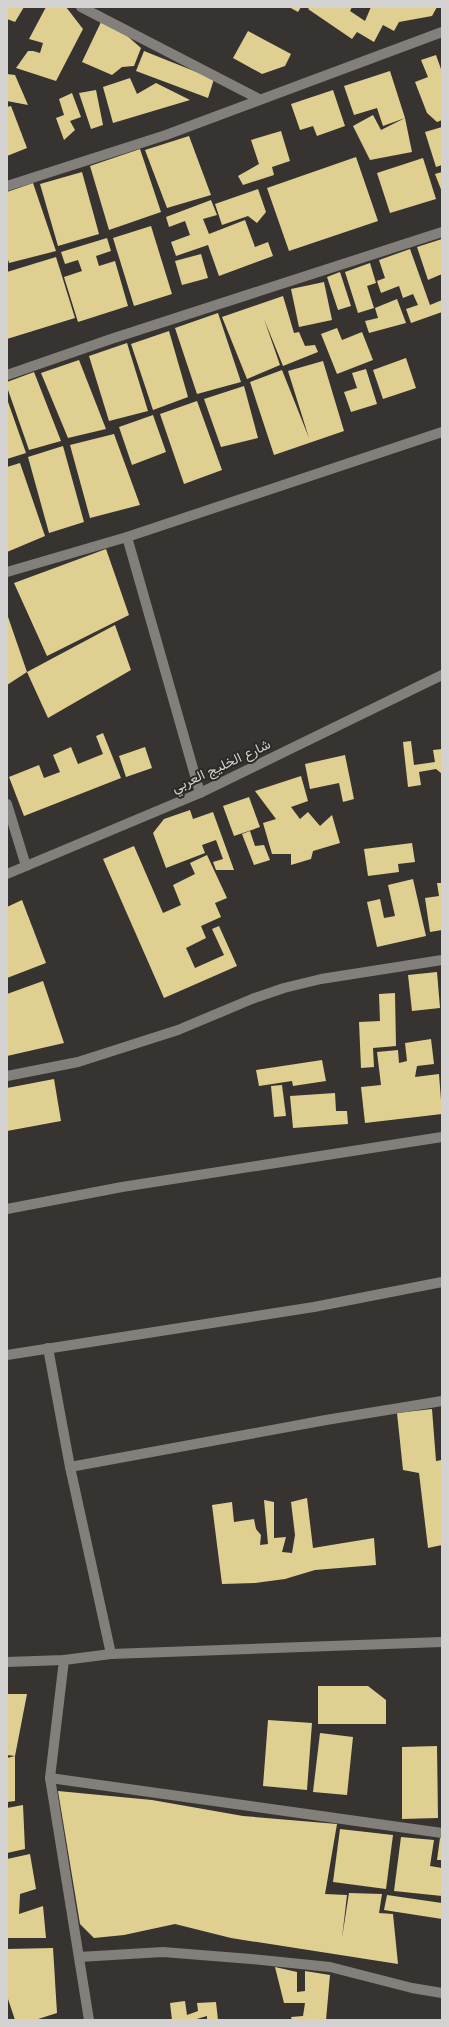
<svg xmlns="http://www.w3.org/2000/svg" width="449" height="2027" font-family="'Fira Sans',Vazirmatn,sans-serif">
<rect width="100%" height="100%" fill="#363330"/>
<g fill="#dfd092">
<path d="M7,7H24L15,22L7,19Z"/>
<path d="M46,7H66L83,29L56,81L16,68L28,51H33L40,53L43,43L29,39Z"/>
<path d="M289,7H301L298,12Z"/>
<path d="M310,7H352L350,11L365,21L371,7H437L432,16L399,22L394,31L383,25L374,42L357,32L352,39L308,9Z"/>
<path d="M101,22L125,34L141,48L134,66L122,67L112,75L82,62Z"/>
<path d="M248,31L291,54L285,66L262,74L233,58Z"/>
<path d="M144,51L214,79L208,98L136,71Z"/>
<path d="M436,55L442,72V120L437,122L427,113L415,82L428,77L421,60Z"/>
<path d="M390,71L405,118L412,152L370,160L353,126L373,115L381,130L405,118L383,126L377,108L354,115L344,86Z"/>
<path d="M7,74L15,75L28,105L7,101Z"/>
<path d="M130,78L137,94L156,83L190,100L113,123L103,87Z"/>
<path d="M96,90L103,125L91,129L79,93Z"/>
<path d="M333,90L345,126L317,136L313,126L300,130L291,104Z"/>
<path d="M72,93L81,117L70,121L75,130L64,140L56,118L64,115L59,99Z"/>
<path d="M11,106L27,148L7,156V107Z"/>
<path d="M442,127V165L436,167L425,132Z"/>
<path d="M281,131L290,161L272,167L274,175L243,185L238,176L259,164L251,140Z"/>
<path d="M189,136L211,195L167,208L145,150Z"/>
<path d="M140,149L161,212L109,230L90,166Z"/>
<path d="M356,157L378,221L289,251L267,188Z"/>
<path d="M423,158L436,199L390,213L377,173Z"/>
<path d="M82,172L99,234L58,246L40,184Z"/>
<path d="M442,172V192L435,174Z"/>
<path d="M33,183L56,251L9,263L7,256V192Z"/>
<path d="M258,189L266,212L257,223L248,216L222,225L215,204Z"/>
<path d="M211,200L217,215L203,219L209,234L245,220L255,247L268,242L273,256L219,276L208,245L176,256L171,242L190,235L185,221L169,227L166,217Z"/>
<path d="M151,226L172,294L134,306L113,238Z"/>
<path d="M107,238L111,251L96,256L99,266L115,261L128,306L78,322L64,277L82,271L78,260L65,264L61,252Z"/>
<path d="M442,239V274L428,280L417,247Z"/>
<path d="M410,249L430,305L442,300V312L411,323L406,309L418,305L413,294L403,298L399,286L381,293L377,281L385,278L379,260Z"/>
<path d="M201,254L208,278L182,285L175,261Z"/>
<path d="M56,257L75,318L7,339V272Z"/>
<path d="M370,263L376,283L367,286L374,308L358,313L345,272Z"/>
<path d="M340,272L351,306L338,310L327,277Z"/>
<path d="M324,282L332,320L299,327L291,289Z"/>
<path d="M283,296L294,333L299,332L305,346L315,345L318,352L283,366L264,319L280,365L247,379L222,317Z"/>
<path d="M397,299L406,323L369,333L365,321L378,318L375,308Z"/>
<path d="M218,313L241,382L197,394L175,328Z"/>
<path d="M337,328L342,340L362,332L373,360L337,374L321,334Z"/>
<path d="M169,331L188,397L153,410L131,344Z"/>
<path d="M127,343L148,411L109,421L89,356Z"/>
<path d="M406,358L416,388L383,399L373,370Z"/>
<path d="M79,360L106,429L68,438L41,373Z"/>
<path d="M323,361L344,431L274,455L250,382L282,370L309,438L288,371Z"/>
<path d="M366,369L377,404L351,412L344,392L357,388L352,373Z"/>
<path d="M34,372L61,441L29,450L7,387V382Z"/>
<path d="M244,386L258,438L221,447L204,399Z"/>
<path d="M7,399L26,453L7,459Z"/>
<path d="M197,401L222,470L184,484L160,414Z"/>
<path d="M153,415L166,452L132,465L119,427Z"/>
<path d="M114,434L140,505L90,518L70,445Z"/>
<path d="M63,446L84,522L49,533L28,457Z"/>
<path d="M20,463L45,536L7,552V467Z"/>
<path d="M106,549L129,615L47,656L14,583Z"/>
<path d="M7,614L27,672L7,685Z"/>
<path d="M115,625L131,670L48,718L27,672Z"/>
<path d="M103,733L121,778L24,816L9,777L39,765L44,778L60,772L53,755L71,747L78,764L103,754L96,736Z"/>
<path d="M411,741L414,765L435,762L433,750L442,749V771L441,773L436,769L419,772L421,785L408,787L403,742Z"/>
<path d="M145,747L152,768L126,777L119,756Z"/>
<path d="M345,755L354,799L343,802L339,783L310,789L305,764Z"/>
<path d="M301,776L308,801L291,807L300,819L308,812L320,826L332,815L340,843L313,851L311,859L291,865V854H272L263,823L276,819L255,791Z"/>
<path d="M249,797L260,827L234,836L223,806Z"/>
<path d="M190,810L193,819L213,812L234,870H216L213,862L223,859L216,840L202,845L205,853L166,868L153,833L164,819Z"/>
<path d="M250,831L255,846L264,845L270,860L254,865L242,834Z"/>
<path d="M412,843L415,862L398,864L399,872L368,876L364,849Z"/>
<path d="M134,846L163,913L181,905L173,885L195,874L190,863L207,855L227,898L215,903L221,917L201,926L206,938L186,948L195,968L224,955L212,929L219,926L237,966L164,998L103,859Z"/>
<path d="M413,879L426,936L377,947L367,902L380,899L384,918L395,916L388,885Z"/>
<path d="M437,883H442V930L430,932L425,898L439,896Z"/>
<path d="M22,900L46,963L7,978V907Z"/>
<path d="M437,972L440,1008L412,1011L408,975Z"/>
<path d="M43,981L64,1043L7,1056V994Z"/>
<path d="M395,993L396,1046L373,1048L374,1067L361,1068L359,1022L380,1021L379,994Z"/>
<path d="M431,1039L434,1064L417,1066L415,1077L439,1074L442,1114L365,1123L361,1087L381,1085L377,1052L398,1050L399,1063L407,1061L405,1043Z"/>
<path d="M322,1060L326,1081L293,1086L292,1081L259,1086L256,1070Z"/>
<path d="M54,1079L61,1121L7,1131V1088Z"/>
<path d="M282,1085L286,1116L274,1117L271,1086Z"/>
<path d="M335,1093L336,1111H347L348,1124L293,1128L290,1096Z"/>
<path d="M432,1409L436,1461L442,1460V1545L428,1548L419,1473L403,1470L397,1413Z"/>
<path d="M307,1498L313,1548L374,1538L376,1565L315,1570L285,1579L255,1583L222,1584L212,1505L232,1502L234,1522L254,1519L256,1529L261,1535L260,1545L268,1544L264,1500L274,1502V1538L286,1537L282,1552L292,1553L295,1535L291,1502Z"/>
<path d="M318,1686H368L386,1700V1724H318Z"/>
<path d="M7,1694H27L15,1756V1801L7,1802V1758L15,1756L7,1755Z"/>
<path d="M268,1720L312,1723L307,1790L263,1786Z"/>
<path d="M320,1733L353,1737L347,1795L313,1792Z"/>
<path d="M437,1746L438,1818L402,1819V1747Z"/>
<path d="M58,1791L152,1800L243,1816L337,1824L325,1894L347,1895L342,1938L349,1893L382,1894L379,1913L393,1914L398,1964L231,1938L175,1924L124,1935L94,1938L80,1924Z"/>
<path d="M23,1805L25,1849L7,1853V1808Z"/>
<path d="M340,1829L393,1835L386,1889L333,1882Z"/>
<path d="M401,1837L434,1840L430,1866L442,1868V1896L394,1891Z"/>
<path d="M440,1838H442V1860H437Z"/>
<path d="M30,1854L36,1889L20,1894L19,1914L43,1906L46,1938H7V1859Z"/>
<path d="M387,1895L442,1903V1919L384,1910Z"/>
<path d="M53,1948L57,2013L35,2020H15L7,1996V1949Z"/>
<path d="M275,1967L297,1972V1992L305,1991V1971L330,1975L326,2020H292L291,2017L303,2016L305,2003H284Z"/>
<path d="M185,2001L187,2015L198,2011L197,2003L216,2002L218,2020H207V2016L193,2020H172L170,2003Z"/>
</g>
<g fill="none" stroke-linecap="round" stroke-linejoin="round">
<g stroke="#837f7b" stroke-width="10">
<path d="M81,7L259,99"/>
<path d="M7,186L166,135L442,32"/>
<path d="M7,375L111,339L442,232"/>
<path d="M127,537L200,793"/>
<path d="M7,572L127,537L442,432"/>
<path d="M7,804L26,866"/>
<path d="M7,1076L78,1062L178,1030L252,999L284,988L321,979L442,960"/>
<path d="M7,1209L122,1187L442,1137"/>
<path d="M48,1348L70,1467L111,1654"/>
<path d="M7,1355L314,1307L442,1282"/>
<path d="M70,1467L326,1420L442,1401"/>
<path d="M64,1660L50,1778L89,2020"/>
<path d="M50,1778L442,1833"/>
<path d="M79,1957L163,1952L251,1959L330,1967L412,1988L442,1993"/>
</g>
<path stroke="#837f7b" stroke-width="10" d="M7,1662L64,1660L111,1654L442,1642"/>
<path stroke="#837f7b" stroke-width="10" d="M7,874L200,793L442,675"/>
</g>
<g text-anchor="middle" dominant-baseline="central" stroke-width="4" stroke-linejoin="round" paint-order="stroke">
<g font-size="14" fill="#d4d2d0" stroke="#2c2926">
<text transform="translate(221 766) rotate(-25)">شارع الخليج العربي</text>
</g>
</g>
<rect width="449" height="2027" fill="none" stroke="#d4d2d0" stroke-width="16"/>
</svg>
